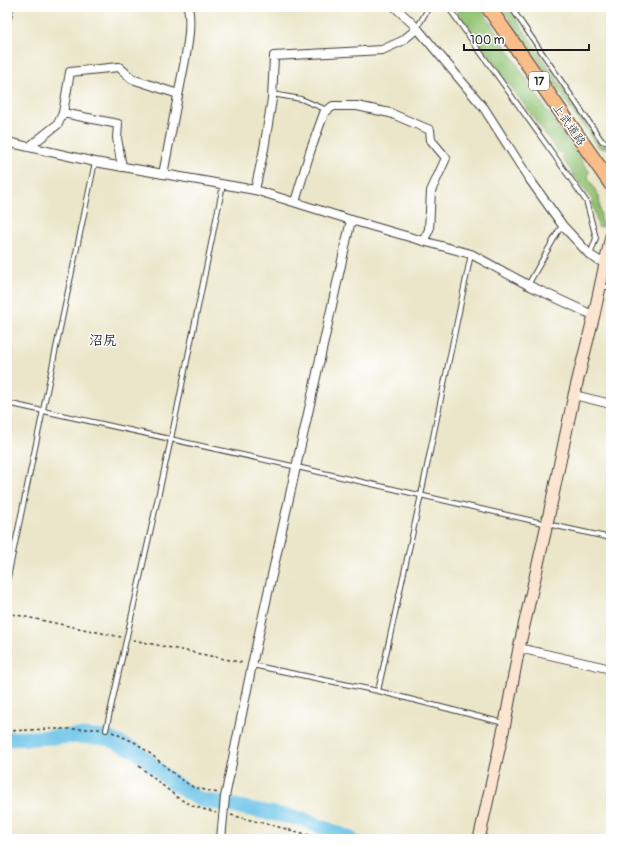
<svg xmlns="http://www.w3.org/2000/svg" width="618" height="846" font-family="Pangolin,'Klee One',sans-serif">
<rect width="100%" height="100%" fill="#fff"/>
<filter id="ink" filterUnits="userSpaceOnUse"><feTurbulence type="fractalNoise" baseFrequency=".025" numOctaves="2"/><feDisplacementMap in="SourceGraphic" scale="8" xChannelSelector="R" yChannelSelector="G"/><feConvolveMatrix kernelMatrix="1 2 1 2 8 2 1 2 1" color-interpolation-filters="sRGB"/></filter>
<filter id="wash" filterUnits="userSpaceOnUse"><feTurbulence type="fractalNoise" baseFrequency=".012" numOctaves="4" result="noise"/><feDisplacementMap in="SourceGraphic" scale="16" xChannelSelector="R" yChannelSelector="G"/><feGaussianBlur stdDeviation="0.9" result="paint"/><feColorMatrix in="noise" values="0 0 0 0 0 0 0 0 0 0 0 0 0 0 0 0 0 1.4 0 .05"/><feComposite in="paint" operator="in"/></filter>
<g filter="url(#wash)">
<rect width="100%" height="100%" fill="#ebe6c9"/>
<g fill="#92c272" stroke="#576f47">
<path d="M454,7H479L488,19L558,128L589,171L588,177L599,197L602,227H598L592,200L561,157L564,155L562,152L559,153Z"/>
<path d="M501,7H508L599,142L602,146L611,145V148C605,149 601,149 596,145Z"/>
</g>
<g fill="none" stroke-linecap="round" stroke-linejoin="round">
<path stroke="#69c2e7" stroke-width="15" d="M7,739L79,736L107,738L135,750L166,777L188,793L202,800L302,819L351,839"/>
</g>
</g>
<g filter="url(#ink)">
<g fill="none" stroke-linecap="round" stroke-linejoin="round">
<g stroke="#3b3a36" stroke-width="6">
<g id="lane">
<path d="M448,7L556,158L586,201L587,204L596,238L595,241L590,255"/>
<path d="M511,7L602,141L605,142L611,141"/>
<path d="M417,28L429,7"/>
<path d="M272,94L301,99L327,110"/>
<path d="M528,285L559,230L563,226"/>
<path d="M601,287H611"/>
<path d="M7,403L297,467L547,524L611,538"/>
<path d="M7,582L95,162"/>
<path d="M252,665L378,691L504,723"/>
<path d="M378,691L421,495L471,254"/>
<path d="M106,730L171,439L223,185"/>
</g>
</g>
<g stroke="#3b3a36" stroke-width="10">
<g id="street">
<path d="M395,7L417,28L484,108L528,177L563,226L590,255L598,260L605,263"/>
<path d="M7,18L9,7"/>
<path d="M63,113L118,124L117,138L122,167"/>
<path d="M7,142L95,162L255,190L351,220L423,241L471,254L528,285L586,312L594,315"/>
<path d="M29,147L58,124L63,113L70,72L119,67L132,79L178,94"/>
<path d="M163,174C169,145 174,115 180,86C184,64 193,29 188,7"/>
<path d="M255,190L264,149L272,99L274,56L382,50L402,41L413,32L417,28"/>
<path d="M295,202L310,152L324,113L333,106H357L390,113L430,130L431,140L446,158L431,191L429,230L423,241"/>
<path d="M574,395L611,404"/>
<path d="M519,648L611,669"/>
<path d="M221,839L225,797L252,665L351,220"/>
</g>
</g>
<g stroke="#3b3a36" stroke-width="13">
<path id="secondary" d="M479,839L505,723L519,648L547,524L574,395L594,315L611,236"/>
</g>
<g stroke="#3b3a36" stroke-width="16">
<path id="highway" d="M488,7L611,184"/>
</g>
<g stroke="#3b3a36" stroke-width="1.5" stroke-dasharray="3 3" stroke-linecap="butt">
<path d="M7,613L121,637"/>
<path d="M133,640L244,663"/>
<path d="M7,731L50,729H100"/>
<path d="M112,732L136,743L152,755L179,778L193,787L218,793"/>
<path d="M139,766L178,798L193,806L216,813"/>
<path d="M231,815L306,834L320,839"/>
</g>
<use href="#lane" stroke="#fff" stroke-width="4"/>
<use href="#street" stroke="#fff" stroke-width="8"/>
<use href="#secondary" stroke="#fce5d0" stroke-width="11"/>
<use href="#highway" stroke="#f8bd89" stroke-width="14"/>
</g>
</g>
<g text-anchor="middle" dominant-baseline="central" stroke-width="3" stroke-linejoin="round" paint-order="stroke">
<rect fill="#fff" stroke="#606060" stroke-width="1" x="529" y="72" width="20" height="18" rx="3"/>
<g font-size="11" font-weight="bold" fill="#1c1c1c">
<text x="539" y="81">17</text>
</g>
<g font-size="12" fill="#1c1c1c" stroke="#fff">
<text transform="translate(569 125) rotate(55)">上武道路</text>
</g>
<g font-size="14" font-weight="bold" fill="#1c1c1c" stroke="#fff">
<text x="103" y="340">沼尻</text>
</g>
</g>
<rect width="618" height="846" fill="none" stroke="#fff" stroke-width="24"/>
<path d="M464 44v6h125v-6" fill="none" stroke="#1c1c1c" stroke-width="2"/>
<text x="470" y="44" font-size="12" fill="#1c1c1c" stroke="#ffffff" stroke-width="3" paint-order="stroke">100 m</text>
</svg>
